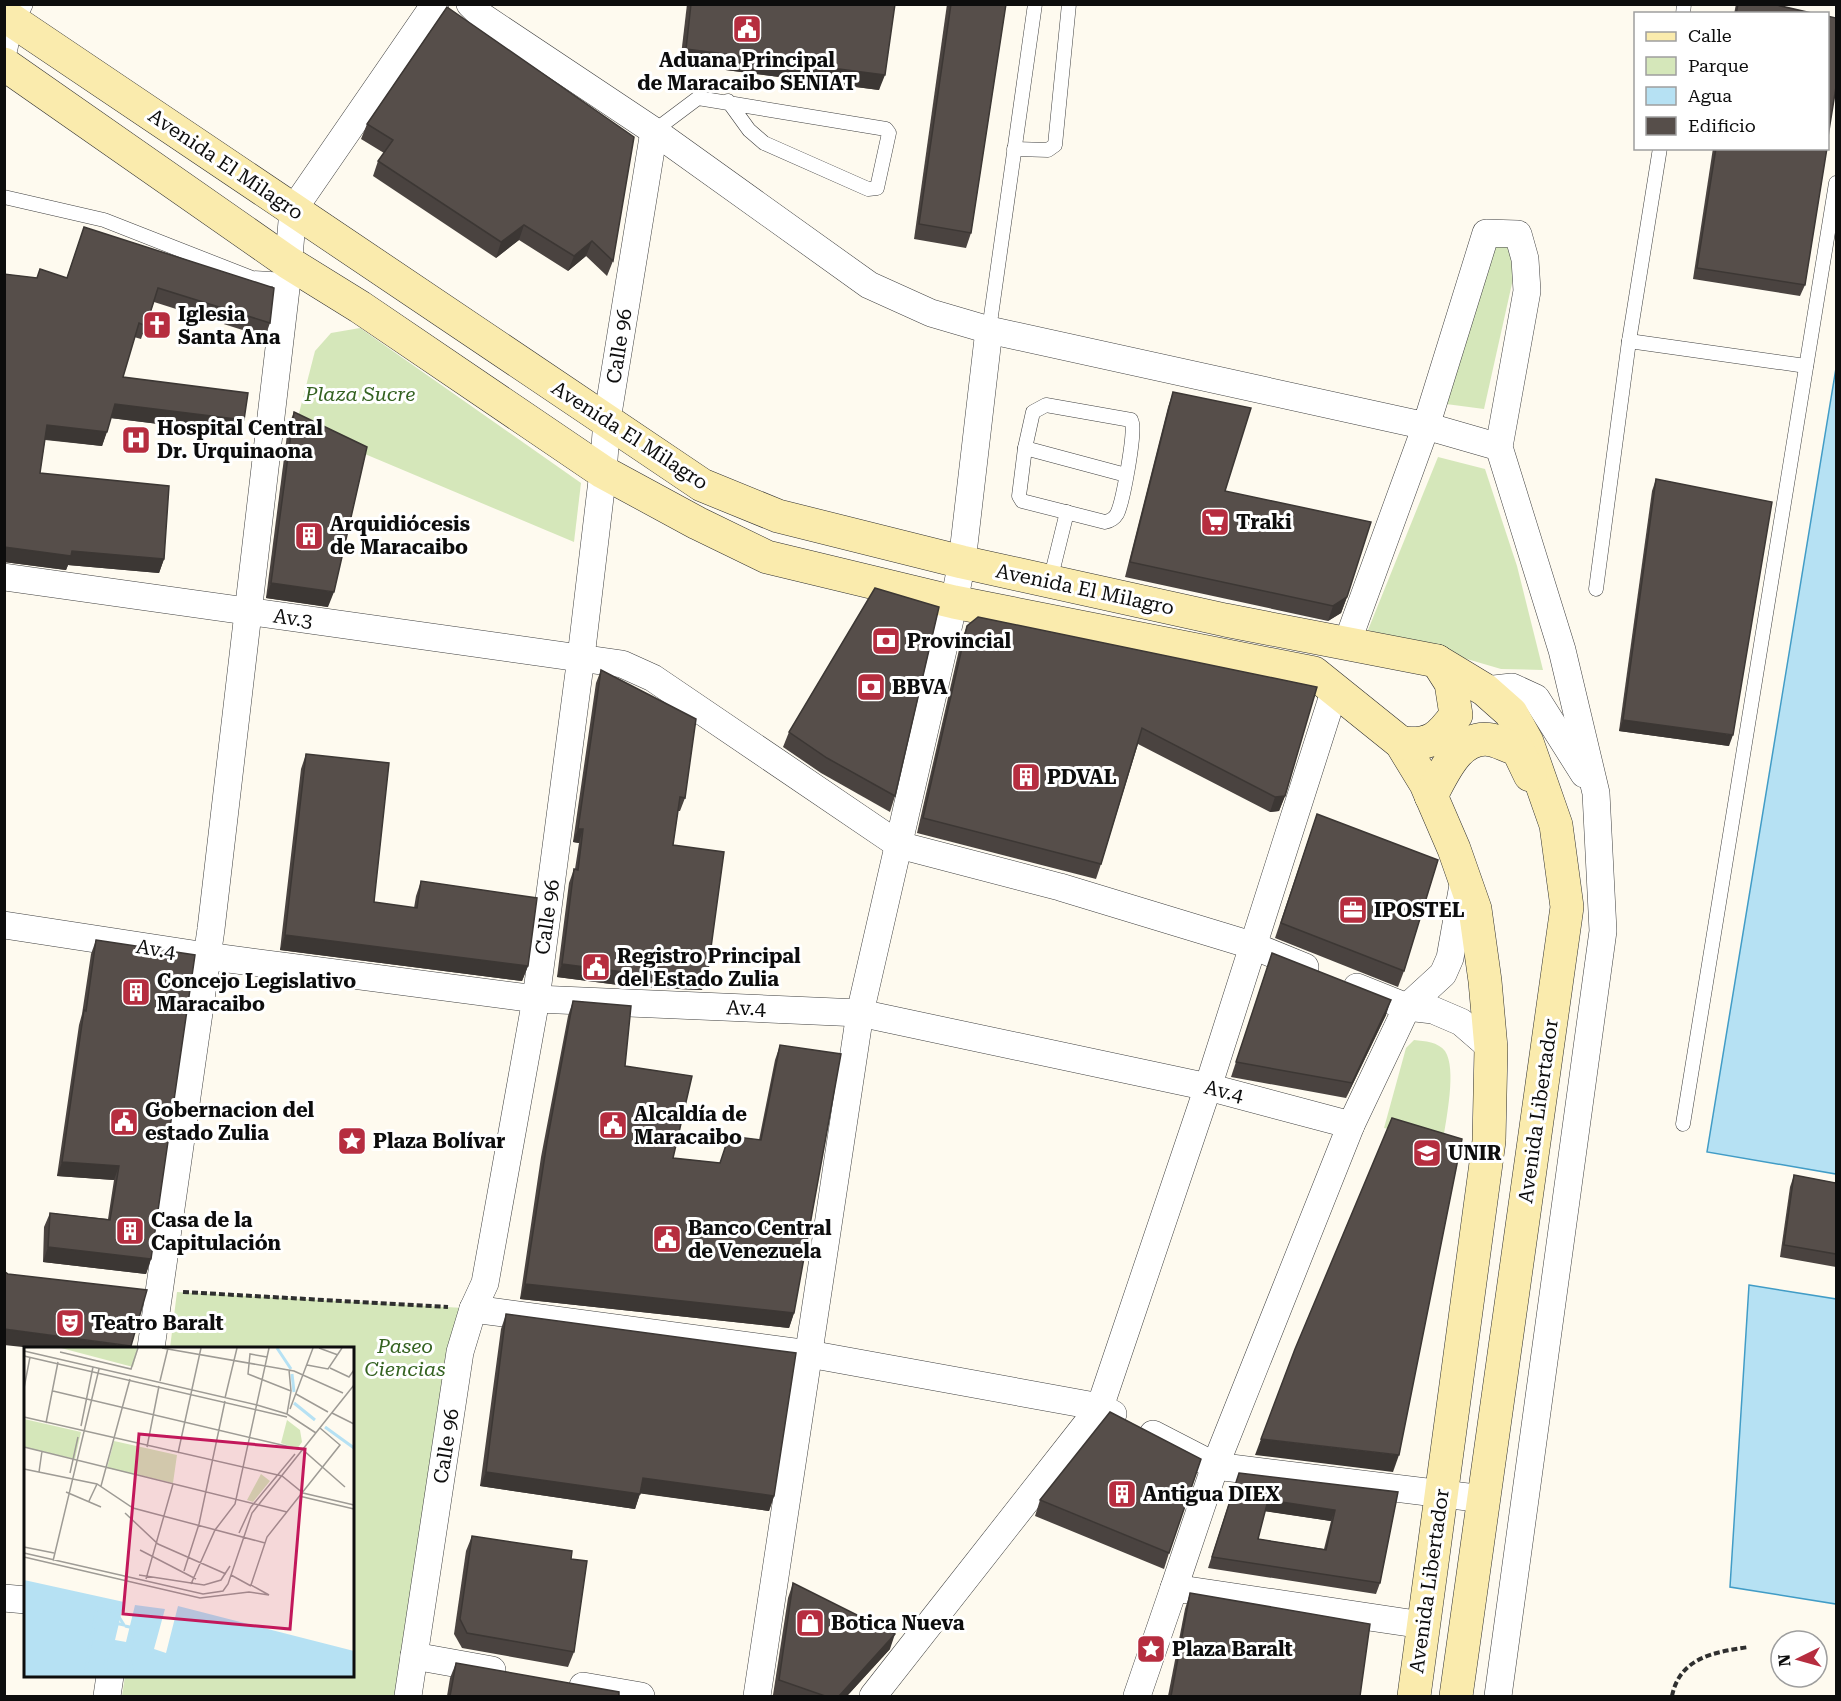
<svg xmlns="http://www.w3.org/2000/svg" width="1841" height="1701" font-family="'Roboto Serif',serif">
<rect width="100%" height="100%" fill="#fefaef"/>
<g fill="#d5e7ba">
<path d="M1507,245L1515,270L1484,409L1446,404L1491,248Z"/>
<path d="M360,328L581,483L574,542L296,425L315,351L331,333Z"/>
<path d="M1438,457L1485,469L1517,566L1543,670L1501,669L1368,630Z"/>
<path d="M1414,1040C1425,1041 1438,1042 1445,1051C1457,1069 1446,1119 1443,1141L1384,1128L1406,1048Z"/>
<path d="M177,1292L464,1308L409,1696H122L125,1676H352V1348H170Z"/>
</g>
<g fill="#b6e1f3" stroke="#419cc6" stroke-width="1.5">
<path d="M1836,368V1174L1707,1152Z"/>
<path d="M1749,1285L1836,1299V1604L1730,1587Z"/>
</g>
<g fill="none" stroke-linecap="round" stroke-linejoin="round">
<g stroke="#404040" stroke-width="15">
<g id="lane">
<path d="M1683,14L1684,4"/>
<path d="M654,131L698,98L886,129L889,133L877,188L868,189L764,143L749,130L728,101"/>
<path d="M1014,149L1048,150L1055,145L1069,4"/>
<path d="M4,197L104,220L252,278L287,280"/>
<path d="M989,330L1035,4"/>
<path d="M1629,341L1806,366"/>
<path d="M1046,405L1131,420L1132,423C1135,435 1123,502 1117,514C1114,519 1110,521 1105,522L1022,501L1019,496L1025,448L1033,412Z"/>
<path d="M1025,448L1126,475"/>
<path d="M1050,581L1067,512"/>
<path d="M1596,589L1629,341L1660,148"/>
<path d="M1683,1124L1836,183"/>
</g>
</g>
<g stroke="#404040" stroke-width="28">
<g id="street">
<path d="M470,4L483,17L654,131L869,285L931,313L989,330L1426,426L1486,233L1518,234L1525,259L1527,291L1499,447L1562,650L1596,793L1603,931L1498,1696"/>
<path d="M4,48L10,18L19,4"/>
<path d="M4,577L622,664L653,678L899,845L1060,887L1251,945L1305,967"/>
<path d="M1347,643L1426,426L1499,447"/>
<path d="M1485,690L1512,687L1536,698L1584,774"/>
<path d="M4,925L206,956L536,999L860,1013L1208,1087L1351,1125"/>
<path d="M1357,987L1407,1007L1433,1010L1461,1022L1491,1048"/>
<path d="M473,1309L809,1354L1100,1407L1113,1414"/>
<path d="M151,1348L211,929L287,280L293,210L435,4"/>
<path d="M1153,1434L1215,1466L1484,1499"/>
<path d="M1174,1588L1215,1466L1351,1125L1407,1007L1443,974L1450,958L1464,879"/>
<path d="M4,1598L26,1600"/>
<path d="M414,1656L492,1670"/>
<path d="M583,1686L641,1696"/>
<path d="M107,1696L110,1676"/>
<path d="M408,1696L460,1352L473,1309L485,1283L536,999L581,657L603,472L607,420L654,131"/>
<path d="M757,1696L860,1013L954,602L962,562L989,330"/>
<path d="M873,1696L1100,1407L1208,1087L1335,689"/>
<path d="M1137,1696L1174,1588L1423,1625"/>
</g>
</g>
<g stroke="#2f2f2f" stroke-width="34">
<g id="secondary">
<path d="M4,15L702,485L778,516L962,562L1225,620L1437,661L1485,690L1511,713L1527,742L1556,825L1567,907L1456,1696"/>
<path d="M4,64L289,263L360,307L603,472L697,523L767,557L954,602L1314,673L1401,743L1426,784L1454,849L1475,909L1485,981L1491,1048L1489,1141L1414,1696"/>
<path d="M1401,743C1431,746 1439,738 1456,715L1451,683L1437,661"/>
<path d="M1431,796C1443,774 1459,733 1492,740C1500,742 1510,747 1518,750L1530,775"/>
</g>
</g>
<g stroke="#2f2f2f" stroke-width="4" stroke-dasharray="6 3" stroke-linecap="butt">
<path d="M183,1292L448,1307"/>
<path d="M1672,1696C1680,1657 1715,1652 1749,1647"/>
</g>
<use href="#lane" stroke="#fff" stroke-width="14"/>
<use href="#street" stroke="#fff" stroke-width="27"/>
<use href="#secondary" stroke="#faebad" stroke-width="33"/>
</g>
<g fill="#4a4340" fill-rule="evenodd">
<path d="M687,4H895L879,90L680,64Z"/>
<path d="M947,4H1006L971,233L966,248L914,239Z"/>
<path d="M1736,4H1772L1816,14H1734Z"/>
<path d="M447,7L613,261L607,276L586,256L568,271L519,240L496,258L373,176L378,161L384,153L361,139L367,124Z"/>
<path d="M1713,148H1827L1805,285L1800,296L1693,279Z"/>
<path d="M84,227L270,323L265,337L154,302L141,339L134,337L123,377L244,420L239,434L111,418L102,446L45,440L40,473L164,559L159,573L68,565L66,570L4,562V274L37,278L67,277Z"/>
<path d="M1173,392L1225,491L1347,597L1341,613L1328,621L1125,577L1168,407Z"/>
<path d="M294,412L328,607L266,598L288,427Z"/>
<path d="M1656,479L1729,746L1619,731L1652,491Z"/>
<path d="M967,626L1285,796L1279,811L1270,812L1138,744L1101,864L1096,879L917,833L961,641Z"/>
<path d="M601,670L685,798L680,811H678L673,845L702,990L634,987L557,977L569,883L574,869H575L579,843L573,842L596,683Z"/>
<path d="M789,732L895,796L890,812L821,773L783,747Z"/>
<path d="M306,754L374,902L414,908L416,896L421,881L528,966L522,981L280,950L301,769Z"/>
<path d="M1317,814L1404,971L1398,987L1275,938Z"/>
<path d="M96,940L151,1259L146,1274L43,1262L44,1227L50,1213L108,1219L114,1180L57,1176L79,1025L82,1014L91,954Z"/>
<path d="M1272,953L1386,1015L1346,1098L1231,1077Z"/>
<path d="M573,1001L625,1066L673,1158L720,1163L759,1140L775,1060L780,1045L794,1313L789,1328L520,1299L541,1157L568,1016Z"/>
<path d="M1794,1175L1836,1183V1267L1780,1257L1790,1187Z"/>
<path d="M506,1314L774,1496L769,1511L640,1493L635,1509L480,1486L501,1329Z"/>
<path d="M1235,1484L1398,1492L1380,1583L1376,1594L1208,1568ZM1265,1511L1331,1521L1324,1549L1258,1539Z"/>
<path d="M1040,1500L1169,1553L1164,1569L1035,1516Z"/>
<path d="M472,1536L571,1559L574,1652L568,1667L462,1648L454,1634L466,1551Z"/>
<path d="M793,1583L890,1649L847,1696H776L773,1695L788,1598Z"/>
<path d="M1190,1593L1360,1696H1168L1185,1609Z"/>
<path d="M456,1663L619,1696H447L450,1678Z"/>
</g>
<g fill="#3c3734">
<path d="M686,49L885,75L879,90L680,64Z"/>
<path d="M524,225L519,240L496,258L501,242Z"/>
<path d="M592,241L586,256L568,271L574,256Z"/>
<path d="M115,404L244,420L239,434L110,418Z"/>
<path d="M47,425L107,432L102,446L42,439Z"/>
<path d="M4,547L72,551L164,559L159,573L68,565L66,570L4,562Z"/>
<path d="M271,583L334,592L328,607L266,598Z"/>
<path d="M1347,597L1341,613L1328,621L1333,606Z"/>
<path d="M1623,720L1733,735L1729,746L1619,731Z"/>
<path d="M1285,796L1279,811L1270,812L1275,797Z"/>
<path d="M578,829H583L579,843L573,842Z"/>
<path d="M285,935L528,966L522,981L280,950Z"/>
<path d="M562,964L707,977L702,990L634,987L557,977Z"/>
<path d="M1391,1000L1386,1015L1346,1098L1352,1083Z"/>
<path d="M62,1162L119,1166L114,1180L57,1176Z"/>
<path d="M48,1247L151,1259L146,1274L43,1262Z"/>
<path d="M525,1284L794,1313L789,1328L520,1299Z"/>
<path d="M4,1329L131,1346L130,1348H32L4,1345Z"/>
<path d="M1261,1439L1399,1455L1393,1472L1255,1455Z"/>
<path d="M486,1472L640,1494L635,1509L480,1486Z"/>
<path d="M643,1478L774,1496L769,1511L637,1493Z"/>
<path d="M1268,1500L1335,1510L1331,1521L1263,1511Z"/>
<path d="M895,1634L890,1649L847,1696H839Z"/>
</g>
<g fill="#564e4a" stroke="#3c3734" stroke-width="1.5" fill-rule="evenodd">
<path d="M691,4H895L885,75L686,49Z"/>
<path d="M951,4H1006L971,233L919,224Z"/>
<path d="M1738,4H1772L1816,14H1736Z"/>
<path d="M447,7L634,137L613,261L592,241L574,256L524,225L501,242L378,161L393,140L367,124Z"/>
<path d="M1827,16L1836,18V87L1827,143Z"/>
<path d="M1716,148H1827L1805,285L1697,268Z"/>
<path d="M84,227L274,288L270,323L158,288L146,326L139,323L123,377L248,393L244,420L115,404L107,432L47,425L40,473L169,486L164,559L72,551L71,556L4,547V274L37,278L40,269L67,278Z"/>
<path d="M1173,392L1251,408L1225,491L1371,522L1347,597L1333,606L1130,562Z"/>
<path d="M294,412L367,447L334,592L271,583Z"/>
<path d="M1656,479L1772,502L1733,735L1623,720Z"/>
<path d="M875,588L939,607L895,796L827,758L789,732Z"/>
<path d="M978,617L1317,687L1285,796L1275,797L1142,728L1101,864L923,818L967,626Z"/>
<path d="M601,670L696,719L685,798L680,797L673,845L724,852L707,977L639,974L562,964L574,869L578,870L583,829H578Z"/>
<path d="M306,754L389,763L374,902L417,908L421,881L537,898L528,966L285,935Z"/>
<path d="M1317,814L1438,860L1404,971L1281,923Z"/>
<path d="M96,940L195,955L151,1259L48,1247L50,1213L110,1220L119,1166L62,1162L84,1010L86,1011Z"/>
<path d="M1272,953L1391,1000L1352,1083L1236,1062Z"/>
<path d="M573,1001L631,1006L625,1066L692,1076L673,1158L720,1163L729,1136L761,1140L780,1045L841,1054L794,1313L525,1284L547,1142Z"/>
<path d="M1392,1118L1462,1139L1399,1455L1261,1439L1295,1349Z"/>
<path d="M1794,1175L1836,1183V1254L1784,1245Z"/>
<path d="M4,1271L8,1274L147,1290L131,1346L4,1329Z"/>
<path d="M506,1314L796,1353L774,1496L643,1478L640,1494L486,1472Z"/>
<path d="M1110,1412L1201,1459L1169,1553L1040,1500Z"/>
<path d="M1239,1473L1398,1492L1380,1583L1212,1557ZM1268,1500L1335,1510L1326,1550L1258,1539Z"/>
<path d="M472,1536L572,1551L571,1559L587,1561L574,1652L467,1633L460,1619Z"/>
<path d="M793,1583L895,1634L839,1696H825L779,1680Z"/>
<path d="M1190,1593L1370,1624L1360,1696H1171Z"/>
<path d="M456,1663L619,1692V1696H450Z"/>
</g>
<defs>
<g id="civic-square" transform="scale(1.5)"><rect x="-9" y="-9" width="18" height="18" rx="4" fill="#b62d3f" stroke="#fff"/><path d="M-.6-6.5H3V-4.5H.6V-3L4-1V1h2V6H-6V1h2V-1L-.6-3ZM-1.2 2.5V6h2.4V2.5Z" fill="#fff"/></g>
<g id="church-square" transform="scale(1.5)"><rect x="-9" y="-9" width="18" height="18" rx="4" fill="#b62d3f" stroke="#fff"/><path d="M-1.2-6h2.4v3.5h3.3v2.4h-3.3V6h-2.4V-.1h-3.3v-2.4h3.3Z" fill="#fff"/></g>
<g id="hospital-square" transform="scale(1.5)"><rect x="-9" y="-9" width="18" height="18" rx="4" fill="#b62d3f" stroke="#fff"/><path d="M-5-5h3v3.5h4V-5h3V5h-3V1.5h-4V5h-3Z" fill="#fff"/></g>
<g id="supermarket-square" transform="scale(1.5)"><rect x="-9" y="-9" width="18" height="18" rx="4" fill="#b62d3f" stroke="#fff"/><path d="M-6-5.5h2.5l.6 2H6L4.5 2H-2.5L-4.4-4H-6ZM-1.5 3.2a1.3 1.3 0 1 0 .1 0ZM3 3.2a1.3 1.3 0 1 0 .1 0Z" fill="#fff"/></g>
<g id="building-square" transform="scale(1.5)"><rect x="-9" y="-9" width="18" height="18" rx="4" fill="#b62d3f" stroke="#fff"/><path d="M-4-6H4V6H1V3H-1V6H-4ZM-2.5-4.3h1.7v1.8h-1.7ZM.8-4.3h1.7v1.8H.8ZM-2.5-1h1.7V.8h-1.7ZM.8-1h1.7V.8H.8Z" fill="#fff"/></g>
<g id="bank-square" transform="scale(1.5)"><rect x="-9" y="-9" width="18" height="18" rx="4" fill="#b62d3f" stroke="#fff"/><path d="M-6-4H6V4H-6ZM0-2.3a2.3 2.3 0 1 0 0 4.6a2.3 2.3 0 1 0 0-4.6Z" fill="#fff"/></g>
<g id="office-square" transform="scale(1.5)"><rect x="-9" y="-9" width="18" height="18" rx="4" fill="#b62d3f" stroke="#fff"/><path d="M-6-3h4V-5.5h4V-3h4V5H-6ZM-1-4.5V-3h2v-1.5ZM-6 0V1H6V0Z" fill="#fff"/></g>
<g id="sight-square" transform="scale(1.5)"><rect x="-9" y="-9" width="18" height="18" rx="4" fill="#b62d3f" stroke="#fff"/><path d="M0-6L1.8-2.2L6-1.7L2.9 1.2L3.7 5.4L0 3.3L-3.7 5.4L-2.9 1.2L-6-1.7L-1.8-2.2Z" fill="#fff"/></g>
<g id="university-square" transform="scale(1.5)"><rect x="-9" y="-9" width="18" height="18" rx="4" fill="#b62d3f" stroke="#fff"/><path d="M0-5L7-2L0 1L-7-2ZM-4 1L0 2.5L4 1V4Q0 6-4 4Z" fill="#fff"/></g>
<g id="theatre-square" transform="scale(1.5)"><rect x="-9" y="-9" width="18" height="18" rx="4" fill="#b62d3f" stroke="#fff"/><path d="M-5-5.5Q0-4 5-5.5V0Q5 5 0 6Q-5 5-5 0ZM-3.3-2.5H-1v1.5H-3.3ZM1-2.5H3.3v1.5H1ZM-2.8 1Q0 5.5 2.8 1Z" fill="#fff"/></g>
<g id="shop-square" transform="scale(1.5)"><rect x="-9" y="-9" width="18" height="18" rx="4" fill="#b62d3f" stroke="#fff"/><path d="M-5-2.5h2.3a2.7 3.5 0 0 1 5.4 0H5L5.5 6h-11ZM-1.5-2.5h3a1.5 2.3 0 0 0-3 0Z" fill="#fff"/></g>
</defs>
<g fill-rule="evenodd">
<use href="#civic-square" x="747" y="29"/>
<use href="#church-square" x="157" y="325"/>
<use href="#hospital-square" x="136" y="440"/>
<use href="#supermarket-square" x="1215" y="522"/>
<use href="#building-square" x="309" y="536"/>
<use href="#bank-square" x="886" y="641"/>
<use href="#bank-square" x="871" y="687"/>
<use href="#building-square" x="1026" y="777"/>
<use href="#office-square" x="1353" y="910"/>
<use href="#civic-square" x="596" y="967"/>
<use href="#building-square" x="136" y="992"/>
<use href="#civic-square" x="124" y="1122"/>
<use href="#civic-square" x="613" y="1125"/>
<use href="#sight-square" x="352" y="1141"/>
<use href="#university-square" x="1427" y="1153"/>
<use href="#building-square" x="130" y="1231"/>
<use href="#civic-square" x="667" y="1239"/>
<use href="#theatre-square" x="70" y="1323"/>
<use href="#building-square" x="1122" y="1494"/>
<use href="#shop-square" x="810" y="1623"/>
<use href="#sight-square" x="1151" y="1649"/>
</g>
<g text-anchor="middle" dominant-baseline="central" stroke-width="6" stroke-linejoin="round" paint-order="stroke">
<g font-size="20" font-weight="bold" fill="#0d0d0d" stroke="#fff" text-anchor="start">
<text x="747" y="60" text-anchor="middle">Aduana Principal<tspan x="747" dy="23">de Maracaibo SENIAT</tspan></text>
<text x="178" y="314">Iglesia<tspan x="178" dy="23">Santa Ana</tspan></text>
<text x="157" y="428">Hospital Central<tspan x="157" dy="23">Dr. Urquinaona</tspan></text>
<text x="1236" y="522">Traki</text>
<text x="330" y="524">Arquidiócesis<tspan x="330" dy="23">de Maracaibo</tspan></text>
<text x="907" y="641">Provincial</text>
<text x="892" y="687">BBVA</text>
<text x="1047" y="777">PDVAL</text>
<text x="1374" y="910">IPOSTEL</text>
<text x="617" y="956">Registro Principal<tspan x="617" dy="23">del Estado Zulia</tspan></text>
<text x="157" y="981">Concejo Legislativo<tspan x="157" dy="23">Maracaibo</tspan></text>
<text x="145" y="1110">Gobernacion del<tspan x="145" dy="23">estado Zulia</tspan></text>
<text x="634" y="1114">Alcaldía de<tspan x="634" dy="23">Maracaibo</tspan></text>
<text x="373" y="1141">Plaza Bolívar</text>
<text x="1448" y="1153">UNIR</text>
<text x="151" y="1220">Casa de la<tspan x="151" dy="23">Capitulación</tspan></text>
<text x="688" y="1228">Banco Central<tspan x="688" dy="23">de Venezuela</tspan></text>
<text x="91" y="1323">Teatro Baralt</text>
<text x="1143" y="1494">Antigua DIEX</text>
<text x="831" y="1623">Botica Nueva</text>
<text x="1172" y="1649">Plaza Baralt</text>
</g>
<g font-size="20" fill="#0d0d0d" stroke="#fff">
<text transform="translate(226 164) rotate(34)">Avenida El Milagro</text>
<text transform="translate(619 346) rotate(-81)">Calle 96</text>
<text transform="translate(630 435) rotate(33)">Avenida El Milagro</text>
<text transform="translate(1085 589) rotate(12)">Avenida El Milagro</text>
<text transform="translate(293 618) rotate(8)">Av.3</text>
<text transform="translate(547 917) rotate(-82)">Calle 96</text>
<text transform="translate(156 949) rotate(9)">Av.4</text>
<text transform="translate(746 1008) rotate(2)">Av.4</text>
<text transform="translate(1224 1091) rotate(14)">Av.4</text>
<text transform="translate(1538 1111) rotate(-82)">Avenida Libertador</text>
<text transform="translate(446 1446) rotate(-81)">Calle 96</text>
<text transform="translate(1429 1581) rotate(-82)">Avenida Libertador</text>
</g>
<g font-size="20" font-style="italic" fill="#346221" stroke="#fff">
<text x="360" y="394">Plaza Sucre</text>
<text x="405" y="1346">Paseo<tspan x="405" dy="23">Ciencias</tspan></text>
</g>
</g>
<g transform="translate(24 1347)">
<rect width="330" height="330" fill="#fefaef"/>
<path d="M37,1H114L109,20ZM0,72L57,85L51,112L0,100ZM263,73L276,83L278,95L273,102L257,96ZM90,94L153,108L149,136L83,121ZM237,127L246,134L229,155L223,153Z" fill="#d5e7ba"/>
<path d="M0,233L100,255L91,293L102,295L111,258L141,262L130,302L142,306L154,259L330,304V329H0Z" fill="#b6e1f3"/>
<path fill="none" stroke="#b6e1f3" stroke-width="3" d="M253,1L267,22M268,27L270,45M270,56L291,73M301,80L330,101M101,279L110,281L105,310L109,325L115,329M61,329L73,261L92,265L100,278L91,276L81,318L84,329"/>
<path fill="none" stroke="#9e9b95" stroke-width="1.5" d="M138,1L270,24L319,46M295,1L314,8M0,4L233,58L263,67L292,86M36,5L107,22L114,1M0,9L263,70M243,10L226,7L224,27L267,44L263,67M283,18L304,22L318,1M306,21L325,30L330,23M265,23L267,44M136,34L144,1M0,41L6,10M29,44L279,103L321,140M272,47L304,65M201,51L213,1M266,62L289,1M308,66L330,77M0,70L258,129L279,146L330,158M22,76L34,15M57,79L69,20M0,100L263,165M123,100L135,39M154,106L177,1M0,122L73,137L109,161L241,196M15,125L18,104M46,126L54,90M77,139L106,32M42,145L77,160M275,149L330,162M65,154L73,137M101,166L134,197L202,227M215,186L227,160L271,107M0,200L30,206M116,203L172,232M0,206L179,247L199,244L204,237L228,166L330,38M0,210L176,251L225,245L245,248L227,238L243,190L316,98L296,81M29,214L75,22M160,224L175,177L201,54M115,228L180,238L197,233L206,219M207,228L227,239M122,232L149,137M167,237L191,183L211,157L245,1"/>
<path fill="#c2185b" fill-opacity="0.15" stroke="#c2185b" stroke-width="3" d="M115,87L281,102L266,282L99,267Z"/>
<rect width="330" height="330" fill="none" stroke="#0d0d0d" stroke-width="3"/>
</g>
<rect width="1841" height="1701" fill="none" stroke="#0d0d0d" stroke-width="12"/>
<rect x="1634" y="12" width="195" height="138" fill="#ffffff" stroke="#9e9e9e" stroke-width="1.5"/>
<rect x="1646" y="32" width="30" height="9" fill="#faebad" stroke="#9e9e9e" stroke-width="1.5"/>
<text x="1688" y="42" font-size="18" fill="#0d0d0d">Calle</text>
<rect x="1646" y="57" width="30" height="18" fill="#d5e7ba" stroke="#9e9e9e" stroke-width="1.5"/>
<text x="1688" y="72" font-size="18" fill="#0d0d0d">Parque</text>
<rect x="1646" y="87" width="30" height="18" fill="#b6e1f3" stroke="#9e9e9e" stroke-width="1.5"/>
<text x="1688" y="102" font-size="18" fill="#0d0d0d">Agua</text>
<rect x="1646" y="117" width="30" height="18" fill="#564e4a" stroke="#9e9e9e" stroke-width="1.5"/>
<text x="1688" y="132" font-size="18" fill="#0d0d0d">Edificio</text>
<g transform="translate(1799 1659) rotate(265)"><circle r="28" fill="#ffffff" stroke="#9e9e9e" stroke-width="1.5"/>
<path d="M0-4.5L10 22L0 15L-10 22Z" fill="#b62d3f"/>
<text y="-9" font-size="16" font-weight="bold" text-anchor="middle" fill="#0d0d0d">N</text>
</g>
</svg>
